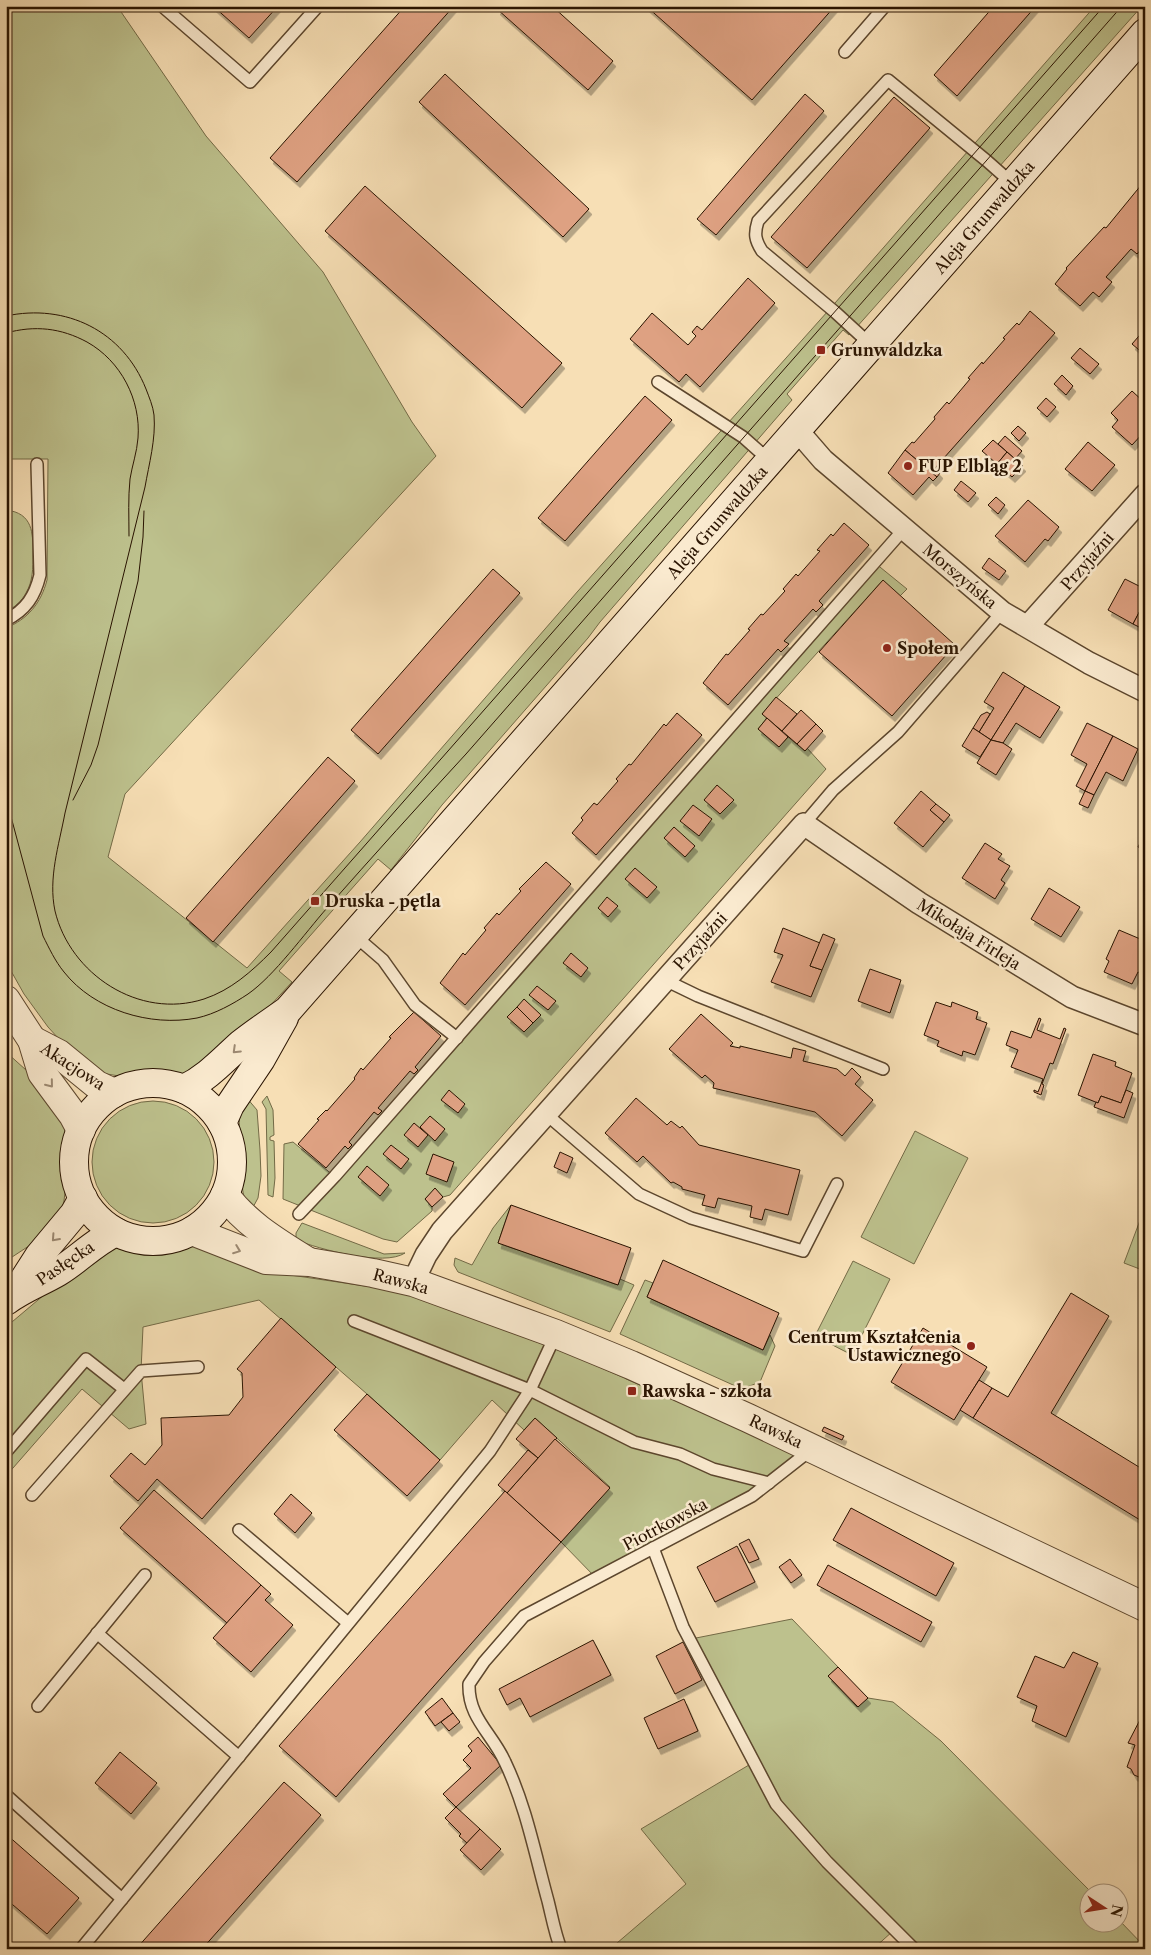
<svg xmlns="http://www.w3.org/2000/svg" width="1151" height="1955" font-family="'Libre Caslon Text',serif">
<defs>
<filter id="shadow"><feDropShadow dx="3" dy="5.5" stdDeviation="0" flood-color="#0004"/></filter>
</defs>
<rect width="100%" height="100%" fill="#f7dfb5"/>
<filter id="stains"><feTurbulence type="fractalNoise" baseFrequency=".004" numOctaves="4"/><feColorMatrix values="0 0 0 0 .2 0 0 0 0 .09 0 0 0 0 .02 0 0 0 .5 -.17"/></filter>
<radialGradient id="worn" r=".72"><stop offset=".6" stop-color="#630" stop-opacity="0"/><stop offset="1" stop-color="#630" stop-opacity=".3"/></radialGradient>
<g fill="#bdc18d" stroke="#736a46">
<path d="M6,6H117L206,136L323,272L412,422L436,456L125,794L108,857L247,968L360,842L578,591L828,311L1095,6H1142L855,329L849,335L843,330L787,394L792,400L600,622L588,638L442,805L391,870L378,859L279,971L292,982L268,1008L188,1074L149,1073L119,1076L101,1073L69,1050L48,1027L24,994L6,962V628C28,619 41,603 47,580L48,459H6Z"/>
<path d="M6,510C33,513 33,533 33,554C33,568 33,581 26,593C22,601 15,607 6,612Z"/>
<path d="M875,563L907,589L900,596L882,581L762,714L767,718L758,729L779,747L788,737L805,751L807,748L826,769L450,1195L443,1197L435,1189L425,1199L432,1207V1211L397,1242L383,1239L283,1199L284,1144L293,1142L334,1176Z"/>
<path d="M6,1052L36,1079L67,1130L64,1155V1170L66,1184L63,1209L38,1240L6,1261Z"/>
<path d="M267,1096L273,1110L274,1135L270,1137V1140L274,1141L275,1178L273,1197L268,1195L266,1109L262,1102Z"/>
<path d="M246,1097L257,1110L260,1150L261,1176L258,1198L251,1211C239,1192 243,1184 243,1162C243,1135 233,1125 246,1097Z"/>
<circle cx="153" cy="1162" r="61"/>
<path d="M915,1131L968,1158L914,1264L861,1237Z"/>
<path d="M511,1205L498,1243L618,1285L620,1279L634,1285L610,1332L458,1272L454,1265L455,1258L472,1265L493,1228Z"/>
<path d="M1145,1207V1271L1124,1263Z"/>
<path d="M302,1223L384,1254L405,1253C384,1267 319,1249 296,1240V1233Z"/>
<path d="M189,1246H200L277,1273L392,1290L426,1300L577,1357L802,1457L752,1496L596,1578L561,1542L610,1487L535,1418L524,1430L492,1400L440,1460L367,1394L259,1300L143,1327L141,1371L146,1424L129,1429L82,1389L6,1476V1327L83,1262L114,1247L148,1252L162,1251Z"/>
<path d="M853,1261L890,1279L852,1355L815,1336Z"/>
<path d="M645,1280L653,1283L647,1297L763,1350L770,1335L775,1346L760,1382L742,1389L620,1334Z"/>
<path d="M792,1619L838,1667L828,1676L857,1707L868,1698L893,1702L941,1741L1091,1892H1088V1922H1118L1119,1920L1145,1947V1949H911L893,1931L873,1949H610L686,1884L641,1829L754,1762L691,1639Z"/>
</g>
<g fill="#dea182" stroke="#291300" filter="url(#shadow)">
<path d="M213,6H278L249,38Z"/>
<path d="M405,6H454L297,182L270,158Z"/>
<path d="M500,6H552L613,61L588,90L497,9Z"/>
<path d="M646,6H835L752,100Z"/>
<path d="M994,6H1036L957,96L934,75Z"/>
<path d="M445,74L589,209L563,237L419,102Z"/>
<path d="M805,94L824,111L716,235L697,219Z"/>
<path d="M894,97L930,128L807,268L771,237Z"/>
<path d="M1142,184L1143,186L1145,184V233L1143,234L1145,245L1137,254L1131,249L1106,277L1112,282L1099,297L1093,292L1080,306L1055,284L1067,269L1066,268L1104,227L1106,228Z"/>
<path d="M365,186L562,363L522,408L325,231Z"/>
<path d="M748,278L775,303L700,387L686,374L679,382L630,339L652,313L688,345L696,336L692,332L697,326L702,330Z"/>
<path d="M1030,311L1055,333L935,468L940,473L937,477L905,450L912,442L914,443L935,419L934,417L947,402L949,404L970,379L968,378L982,362L983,364L1005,339L1003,338L1017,323L1019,325Z"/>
<path d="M1145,329V355L1132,344Z"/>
<path d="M1080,348L1099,364L1090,374L1071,358Z"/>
<path d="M1062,375L1073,386L1066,395L1054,384Z"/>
<path d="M1132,391L1145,403V431L1132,445L1112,427L1118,420L1111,413Z"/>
<path d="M645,396L672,420L565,541L538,518Z"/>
<path d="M1046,398L1056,407L1047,417L1037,408Z"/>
<path d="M1018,426L1026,433L1019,441L1011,433Z"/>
<path d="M1005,436L1022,451L1015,459L998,444Z"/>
<path d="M993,440L1007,452L997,464L982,451Z"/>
<path d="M1088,442L1115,465L1092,491L1065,469Z"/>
<path d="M905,450L937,477L933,481L929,477L913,495L888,473Z"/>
<path d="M1007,452L1023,466L1012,477L997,464Z"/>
<path d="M961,481L976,493L968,502L954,490Z"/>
<path d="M996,497L1005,505L998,514L988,505Z"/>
<path d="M1028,500L1059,527L1048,541L1045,539L1025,562L995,536Z"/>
<path d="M844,523L869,545L819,601L823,605L816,612L813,609L784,641L789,644L781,652L778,649L728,705L703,683L726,654L728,655L750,630L748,629L761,614L763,615L785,591L783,589L796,574L798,576L820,551L817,550L831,534L833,536Z"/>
<path d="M989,558L1006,571L999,580L982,568Z"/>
<path d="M493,569L520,593L378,754L351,730Z"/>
<path d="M1125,579L1141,587L1145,580V601L1133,624L1108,610Z"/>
<path d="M883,580L955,645L892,716L819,652Z"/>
<path d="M1145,601V630L1133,624Z"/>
<path d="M1003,672L1025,686L991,740L979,732L994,708L984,702Z"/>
<path d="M1025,686L1060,707L1040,738L1016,723L1003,743L991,740Z"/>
<path d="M776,697L797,714L782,731L762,714Z"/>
<path d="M801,710L816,724L797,744L782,731Z"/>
<path d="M987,712L990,714L979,732L973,728L981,715Z"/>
<path d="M677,713L702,735L596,855L572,833L583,820L581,818L594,803L597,805L618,781L616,779L629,764L631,765L664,724L666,726Z"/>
<path d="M767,718L788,737L779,747L758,729Z"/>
<path d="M1087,723L1113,736L1085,791L1076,786L1087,764L1071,755Z"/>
<path d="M816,724L823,731L805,751L797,744Z"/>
<path d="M973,728L991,740L980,757L962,746Z"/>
<path d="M1113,736L1138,749L1123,781L1106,772L1094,795L1085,791Z"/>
<path d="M991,740L1003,743L1012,749L996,775L977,763Z"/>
<path d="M328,757L355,781L213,942L186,918Z"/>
<path d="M717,785L734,800L720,814L704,800Z"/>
<path d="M921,791L936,804L930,810L944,822L923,847L894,823Z"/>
<path d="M1085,791L1094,795L1088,808L1079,804Z"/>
<path d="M936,804L950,815L944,822L930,810Z"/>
<path d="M693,805L712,819L699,836L680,821Z"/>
<path d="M674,827L695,846L685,857L664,838Z"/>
<path d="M1144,835H1145V851L1138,847Z"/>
<path d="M985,843L1002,854L998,859L1010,866L1001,880L1005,883L995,899L962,878Z"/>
<path d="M546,862L571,884L465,1005L440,983L463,953L465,955L486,930L484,928L497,913L499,915L521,891L519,889Z"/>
<path d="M635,868L657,887L647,898L625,879Z"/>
<path d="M1049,888L1080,907L1061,937L1031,919Z"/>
<path d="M607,897L618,906L608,917L598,908Z"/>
<path d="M783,928L820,943L810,966L822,970L811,997L771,982L783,955L774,952Z"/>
<path d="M1119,930L1145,941V968L1142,974L1138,972L1132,984L1104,972L1109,961L1106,959Z"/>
<path d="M823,934L835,939L822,970L810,966Z"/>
<path d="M571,953L588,968L581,977L563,963Z"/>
<path d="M870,969L901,980L890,1013L858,1001Z"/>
<path d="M537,986L556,1001L548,1010L529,995Z"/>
<path d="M524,999L541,1015L533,1023L517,1007Z"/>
<path d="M936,1002L951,1007L952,1002L978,1012L976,1019L987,1023L975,1055L963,1051L962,1056L937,1046L939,1041L924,1035Z"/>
<path d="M517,1007L533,1023L524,1032L507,1017Z"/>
<path d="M414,1012L441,1036L415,1067L418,1070L414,1074L410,1071L378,1108L382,1111L378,1115L374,1112L349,1142L352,1145L348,1149L345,1146L326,1168L298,1144L319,1120L317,1119L326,1110L327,1111L355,1079L354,1078L361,1068L363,1070L391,1038L389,1037Z"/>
<path d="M701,1014L733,1043L730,1046L740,1048V1046L791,1058L793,1048L806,1051L803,1061L837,1069L845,1076L852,1068L861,1077L855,1084L873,1100L842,1136L815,1112L713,1088L714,1083L705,1075L702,1078L669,1049Z"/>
<path d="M1039,1018L1041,1019L1037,1030L1060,1039L1064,1028L1066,1029L1053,1064L1050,1063L1042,1084L1044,1085L1041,1095L1034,1092V1090L1038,1092L1043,1079L1011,1067L1018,1050L1006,1045L1011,1031L1031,1038Z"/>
<path d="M1093,1054L1116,1062L1115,1066L1132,1073L1121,1103L1101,1096L1098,1103L1078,1095Z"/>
<path d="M449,1090L465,1104L458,1113L441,1100Z"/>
<path d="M1126,1090L1133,1093L1124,1118L1094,1107L1096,1102L1098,1103L1101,1096L1121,1103Z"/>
<path d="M636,1098L667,1125L671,1121L680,1128L682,1126L699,1145L800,1170L788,1215L765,1209L762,1220L750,1217L752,1206L718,1198L715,1208L702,1205L705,1195L682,1189V1187L673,1182L671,1183L643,1156L637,1162L605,1133Z"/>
<path d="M430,1116L445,1129L435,1141L420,1127Z"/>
<path d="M414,1123L428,1135L418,1147L404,1135Z"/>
<path d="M391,1145L409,1159L401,1169L383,1154Z"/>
<path d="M560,1152L573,1158L567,1173L554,1167Z"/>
<path d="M433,1154L454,1162L447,1182L426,1174Z"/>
<path d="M367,1166L389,1185L380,1196L358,1177Z"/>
<path d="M435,1188L443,1197L432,1207L425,1199Z"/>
<path d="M511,1205L631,1248L618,1285L498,1243Z"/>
<path d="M663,1260L779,1313L763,1350L647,1297Z"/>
<path d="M1071,1293L1109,1316L1051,1413L1139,1467L1145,1458V1523L973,1418L992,1388L1008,1397Z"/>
<path d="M281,1318L336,1367L202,1519L157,1479L138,1501L110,1476L131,1453L145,1465L162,1445L161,1418L229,1415L243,1397L242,1373L237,1369Z"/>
<path d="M923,1328L987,1367L954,1420L891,1382Z"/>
<path d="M979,1380L992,1388L973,1418L960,1410Z"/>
<path d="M367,1394L440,1460L407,1496L334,1430Z"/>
<path d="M535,1418L557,1438L538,1458L516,1439Z"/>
<path d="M824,1427L844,1436L842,1440L822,1431Z"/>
<path d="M555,1439L610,1488L561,1542L507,1493Z"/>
<path d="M528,1450L538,1458L507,1493L498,1485Z"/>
<path d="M154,1490L261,1585L227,1623L120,1528Z"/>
<path d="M505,1491L561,1542L336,1797L279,1746Z"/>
<path d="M291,1494L312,1513L295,1533L274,1514Z"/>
<path d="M851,1508L954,1563L936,1596L833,1540Z"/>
<path d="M749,1539L759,1559L749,1563L739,1544Z"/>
<path d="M737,1546L755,1582L715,1602L697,1567Z"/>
<path d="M790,1559L802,1575L791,1583L779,1567Z"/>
<path d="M828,1565L932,1622L921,1642L817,1585Z"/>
<path d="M261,1585L271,1594L265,1600L293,1625L251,1672L213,1638Z"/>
<path d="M593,1640L611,1675L530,1717L520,1698L507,1705L499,1689Z"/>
<path d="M683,1642L702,1680L675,1694L656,1656Z"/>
<path d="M1073,1652L1098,1663L1066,1737L1032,1721L1037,1706L1017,1697L1035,1656L1064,1668Z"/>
<path d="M838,1667L868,1698L858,1707L828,1676Z"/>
<path d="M442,1698L453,1713L435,1726L425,1712Z"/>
<path d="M684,1699L698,1731L658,1749L644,1718Z"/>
<path d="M453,1713L460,1722L449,1731L441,1722Z"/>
<path d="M1143,1714L1145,1715L1144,1779L1134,1775L1131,1769L1127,1767L1135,1745L1128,1743Z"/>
<path d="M478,1737L501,1765L456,1807L443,1794L471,1768L463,1760L472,1751L468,1746Z"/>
<path d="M120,1752L157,1783L131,1814L95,1783Z"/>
<path d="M284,1782L321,1815L202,1949H136Z"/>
<path d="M456,1807L480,1829L467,1843L459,1836L461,1834L445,1818Z"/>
<path d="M480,1829L501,1849L481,1870L460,1850Z"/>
<path d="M6,1834L79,1898L47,1934L6,1899Z"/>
</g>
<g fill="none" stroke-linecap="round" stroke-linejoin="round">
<g stroke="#5c462d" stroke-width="14">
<g id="service">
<path d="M162,6L250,82L318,6"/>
<path d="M845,52L885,6"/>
<path d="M871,345L835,312L762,251C755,240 754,234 758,221L888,80L987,161L1013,184"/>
<path d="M658,382L743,437L770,461"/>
<path d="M6,620C26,610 35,596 40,575L37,464"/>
<path d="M804,824L833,790L898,732L1002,612"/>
<path d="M354,935L383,960L415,1005L457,1038"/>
<path d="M665,980L698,996L883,1069"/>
<path d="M546,1114L639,1194L691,1218L803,1251L837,1184"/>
<path d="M299,1214L335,1176L904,529"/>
<path d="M354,1321L530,1390L634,1442L680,1454L713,1469L769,1483"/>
<path d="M6,1452L86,1359L124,1389"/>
<path d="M32,1495L141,1371L198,1367"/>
<path d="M239,1530L348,1623"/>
<path d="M653,1548L683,1627L776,1804L827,1862L914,1949"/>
<path d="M97,1633L239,1757"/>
<path d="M38,1706L145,1575"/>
<path d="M6,1795L122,1899"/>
<path d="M81,1949L490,1451L530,1390L556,1334"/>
<path d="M561,1949C555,1934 552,1917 548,1901C535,1854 526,1806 505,1762C492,1733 468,1718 469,1684L484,1662L524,1616L752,1496L812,1449"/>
</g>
</g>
<g stroke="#5c462d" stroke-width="24">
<g id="minor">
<path d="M797,430L823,460L1002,612L1089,663L1145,691"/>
<path d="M1028,626L1145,495"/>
<path d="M413,1282L426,1255L442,1231L804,824L919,903L1072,997L1145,1025"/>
</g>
</g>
<g stroke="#5c462d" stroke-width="30">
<g id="tertiary">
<path d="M6,1000L32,1040L42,1073L73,1115L81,1130"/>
<path d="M32,1040L59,1054L97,1085L114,1093"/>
<path d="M225,1195C246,1224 277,1242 307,1261"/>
<path d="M192,1231L266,1260L309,1262L373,1273L413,1282L556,1334L631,1365L748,1418L1145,1607"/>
</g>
</g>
<g stroke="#291300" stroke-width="30">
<g id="secondary">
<circle cx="153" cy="1162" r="79"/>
<path d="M184,1089C207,1078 222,1061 241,1044C256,1032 273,1021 288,1010L1145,33"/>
<path d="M222,1123L230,1105L261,1059L284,1018"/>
<path d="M16,1292L39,1256L74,1214L83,1198"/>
<path d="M6,1301C22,1289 41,1282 58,1272C78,1260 94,1242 116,1232"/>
</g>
</g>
<use href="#service" stroke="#faeacf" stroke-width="11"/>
<use href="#minor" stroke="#faeacf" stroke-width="21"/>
<use href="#tertiary" stroke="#faeacf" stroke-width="28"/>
<use href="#secondary" stroke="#faeacf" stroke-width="28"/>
<g stroke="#291300" stroke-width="1">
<path d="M6,316C66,303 123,331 146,389C149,397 153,406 154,415C156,439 149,464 145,487L65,813C59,845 48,878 55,911C70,974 139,1020 204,999C231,990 251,972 271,952L1104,6"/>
<path d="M6,333C35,325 61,328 87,342C121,361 141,400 138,438C137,452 132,466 130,479C128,498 129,517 129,536"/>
<path d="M6,798L43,936C49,948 55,961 64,972C94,1010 150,1027 197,1018C215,1014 233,1004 248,994C274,976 305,933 327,908C373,856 419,805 466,754L1122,6"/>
<path d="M73,800L91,765L98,745L138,581L143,537L144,511"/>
</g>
</g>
<defs><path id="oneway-chevron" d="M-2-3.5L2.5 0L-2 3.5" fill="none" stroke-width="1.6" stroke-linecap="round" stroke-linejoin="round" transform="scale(1.25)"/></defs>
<g stroke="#9c8972">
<use href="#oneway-chevron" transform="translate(236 1050) rotate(136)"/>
<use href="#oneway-chevron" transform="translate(50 1084) rotate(51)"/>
<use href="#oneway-chevron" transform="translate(55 1238) rotate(132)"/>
<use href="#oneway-chevron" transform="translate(237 1250) rotate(21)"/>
</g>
<g fill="#8f2418" stroke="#faeacf" stroke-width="2">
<rect x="816" y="345" width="10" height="10" rx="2.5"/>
<circle cx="908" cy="466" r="5"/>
<circle cx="887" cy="648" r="5"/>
<rect x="310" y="896" width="10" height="10" rx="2.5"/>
<circle cx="971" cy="1346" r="5"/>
<rect x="627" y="1386" width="10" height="10" rx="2.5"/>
</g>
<g text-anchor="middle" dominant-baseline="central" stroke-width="5" stroke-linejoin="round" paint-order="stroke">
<g font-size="16" fill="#291300" stroke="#faeacf">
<text transform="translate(984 217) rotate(-49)">Aleja Grunwaldzka</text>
<text transform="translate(717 522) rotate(-49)">Aleja Grunwaldzka</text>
<text transform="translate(1087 561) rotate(-49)">Przyjaźni</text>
<text transform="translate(960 576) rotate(40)">Morszyńska</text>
<text transform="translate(969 934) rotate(32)">Mikołaja Firleja</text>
<text transform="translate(700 941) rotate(-48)">Przyjaźni</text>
<text transform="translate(73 1066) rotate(33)">Akacjowa</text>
<text transform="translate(65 1263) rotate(-34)">Pasłęcka</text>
<text transform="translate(401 1281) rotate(15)">Rawska</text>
<text transform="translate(776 1431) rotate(25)">Rawska</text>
<text transform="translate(665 1524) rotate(-28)">Piotrkowska</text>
</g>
<g font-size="16" font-weight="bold" fill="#291300" stroke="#faeacf" text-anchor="start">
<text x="831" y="350">Grunwaldzka</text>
<text x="918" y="466">FUP Elbląg 2</text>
<text x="897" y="648">Społem</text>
<text x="325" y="901">Druska - pętla</text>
<text x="961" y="1337" text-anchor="end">Centrum Kształcenia<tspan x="961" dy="18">Ustawicznego</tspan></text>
<text x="642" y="1391">Rawska - szkoła</text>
</g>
</g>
<rect width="1151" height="1955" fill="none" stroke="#f7dfb5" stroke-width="25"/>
<rect x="8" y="8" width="1136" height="1940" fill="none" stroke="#291300" stroke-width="2.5"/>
<rect x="12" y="12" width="1126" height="1930" fill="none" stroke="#291300"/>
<g transform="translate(1104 1908) rotate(102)"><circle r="24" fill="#faeacf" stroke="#a6947c"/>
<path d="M0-4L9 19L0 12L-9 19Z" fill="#8f2418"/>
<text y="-8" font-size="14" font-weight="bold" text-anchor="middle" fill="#291300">N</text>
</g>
<rect width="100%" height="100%" filter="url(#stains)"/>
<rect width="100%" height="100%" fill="url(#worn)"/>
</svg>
